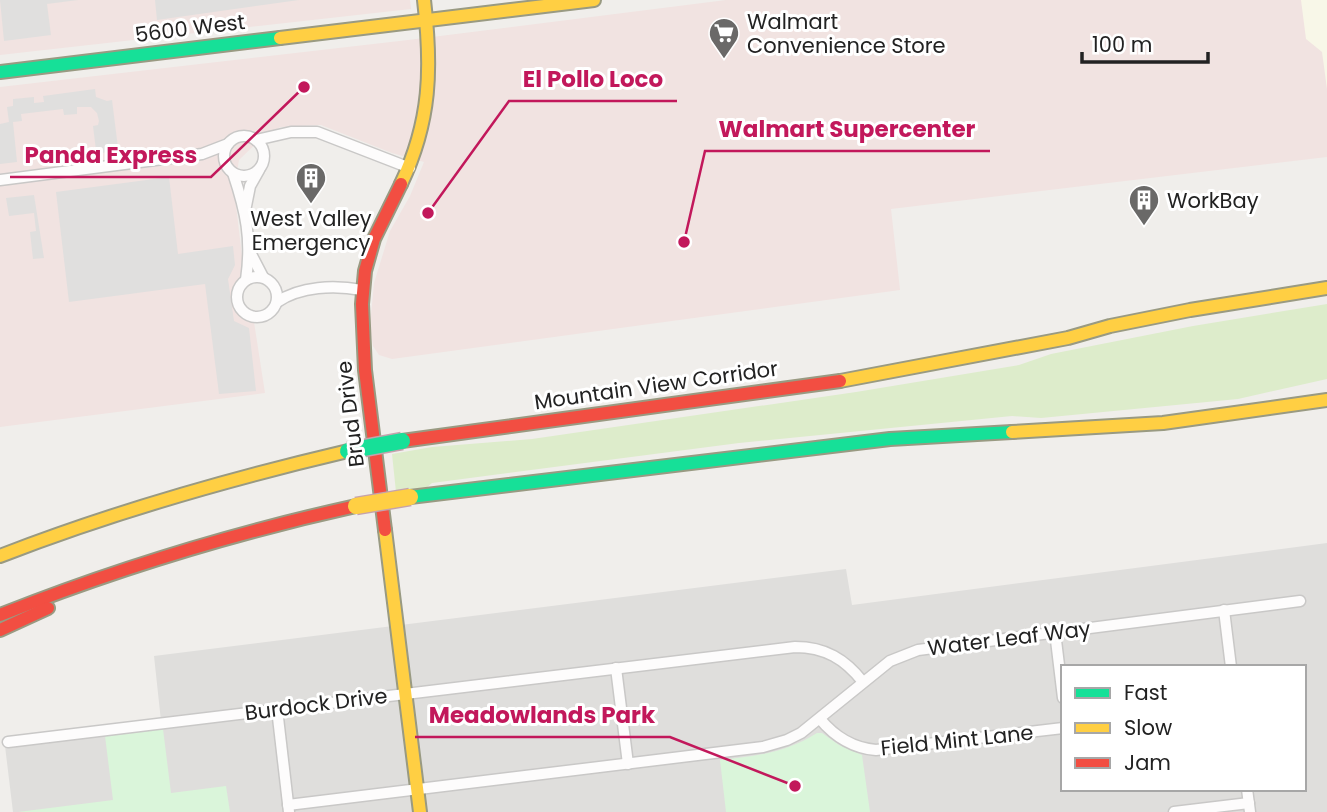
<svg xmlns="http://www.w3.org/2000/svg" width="1327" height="812" font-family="Poppins,sans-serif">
<rect width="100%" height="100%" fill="#f0eeeb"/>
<path fill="#dfdedc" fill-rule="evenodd" d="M1327,543V812H13L5,746L161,721L154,656L846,569L852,605ZM1063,667H1304V789H1063Z"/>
<g fill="#f1e3e1">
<path d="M0,0H410L411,9L0,55Z"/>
<path d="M726,0H1327V157L891,209L900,290L392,359L379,355L373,346L370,326L374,283L390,231L410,196L424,162L392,153L321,125L281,127L267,133L239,160L234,189L243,264L240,277L231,291L235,311L254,322L265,393L0,427V87L408,40Z"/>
</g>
<path fill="#f8f7e8" d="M1301,0H1327V89L1322,52L1306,39Z"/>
<path fill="#ddeccb" d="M1327,304V379L1238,399L1041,418L1012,416L739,443L432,483L426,488L396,492L392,454L432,447L532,439L856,392L1019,365L1051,354L1193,326Z"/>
<g fill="#daf5da">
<path d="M163,729L171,793L226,786L230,812H18L113,800L105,736Z"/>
<path d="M817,733H822L839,745L862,755L870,812H726L720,760C755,756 786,753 817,733Z"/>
</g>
<g fill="#e0dfde">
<path d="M0,0H78L47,4L51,35L4,41Z"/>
<path d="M155,0H299L157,20Z"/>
<path d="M95,89L96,97L107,101L112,100L118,148L103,153L102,149L96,150L93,126L98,125L99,121L97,113L91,107H77V114L64,115L63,109L21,114L22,121L13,122L17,162L0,164V124L9,122L7,107L13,106V99L34,97V103L44,102L43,96Z"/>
<path d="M169,177L178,254L233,246L235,265L228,279L234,321L249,328L256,391L219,394L205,284L69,302L56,192Z"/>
<path d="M34,195L44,258L33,259L30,232L36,231L34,213L9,216L6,198Z"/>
</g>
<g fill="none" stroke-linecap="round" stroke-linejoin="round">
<g stroke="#c9c8c7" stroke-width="13">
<g id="street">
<circle cx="244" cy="156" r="20"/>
<path d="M256,140L291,132H317L410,168"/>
<path d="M233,173C246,212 252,239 246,280"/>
<path d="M0,180L202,154L228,144"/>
<path d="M245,211L250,186L259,170"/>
<path d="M250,252L263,277"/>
<circle cx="257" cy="297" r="20"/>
<path d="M277,302C301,286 334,285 362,290"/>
<path d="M1224,610L1231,667"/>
<path d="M1055,632L1063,698"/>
<path d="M616,668L628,764"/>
<path d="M277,709L289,812"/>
<path d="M820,719C835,737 852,748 876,750L1063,728"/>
<path d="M8,742L795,647C825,647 845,659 863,682"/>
<path d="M1247,789L1250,812"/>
<path d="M288,805L763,747L787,740L801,733L890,661L918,650L1300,601"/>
<path d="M1174,812L1249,803"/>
</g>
</g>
<g stroke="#999a82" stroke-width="16">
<g id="fast">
<path d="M0,72L280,38"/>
<path d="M410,497L890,439L1012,432"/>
</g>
</g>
<g stroke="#999a82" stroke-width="16">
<g id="slow">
<path d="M280,38L594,0"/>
<path d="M401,184C431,121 432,68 424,0"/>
<path d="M840,381L1068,338L1110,326L1190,310L1327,288"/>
<path d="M1012,432L1163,423L1327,400"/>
<path d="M385,530L420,812"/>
<path d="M0,556C113,512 229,479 348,451"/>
</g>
</g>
<g stroke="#999a82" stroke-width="16">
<g id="jam">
<path d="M402,441L840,381"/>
<path d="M385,530L365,370L362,304L365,271L374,239L401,184"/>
<path d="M0,615C116,569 234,533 356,506"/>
<path d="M0,630L48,608"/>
</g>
</g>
<use href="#street" stroke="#fdfcfc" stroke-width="10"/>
<use href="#fast" stroke="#16e098" stroke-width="12"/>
<use href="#slow" stroke="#ffcf43" stroke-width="12"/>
<use href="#jam" stroke="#f24e42" stroke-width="12"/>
<g stroke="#c5a2ac" stroke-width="19" stroke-linecap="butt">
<path id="fast-bridge" d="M348,451L402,441"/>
</g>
<g stroke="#c5a2ac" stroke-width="19" stroke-linecap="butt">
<path id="slow-bridge" d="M356,506L410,497"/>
</g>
<use href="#fast-bridge" stroke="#16e098" stroke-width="16"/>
<use href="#slow-bridge" stroke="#ffcf43" stroke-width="16"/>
</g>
<defs>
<g id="supermarket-pin" transform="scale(1.575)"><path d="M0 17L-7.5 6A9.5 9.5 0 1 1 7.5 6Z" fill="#6a6968" stroke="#fff"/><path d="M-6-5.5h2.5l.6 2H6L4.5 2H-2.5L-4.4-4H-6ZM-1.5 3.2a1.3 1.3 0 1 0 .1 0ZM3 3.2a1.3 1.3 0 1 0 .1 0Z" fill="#fff"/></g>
<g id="building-pin" transform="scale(1.575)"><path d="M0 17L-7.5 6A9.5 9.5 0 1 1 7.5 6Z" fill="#6a6968" stroke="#fff"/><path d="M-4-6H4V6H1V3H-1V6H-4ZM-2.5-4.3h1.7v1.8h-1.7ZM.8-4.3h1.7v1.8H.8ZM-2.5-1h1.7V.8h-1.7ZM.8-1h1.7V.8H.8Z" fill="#fff"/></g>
</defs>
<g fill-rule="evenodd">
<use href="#supermarket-pin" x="724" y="33"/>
<use href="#building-pin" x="311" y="178"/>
<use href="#building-pin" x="1144" y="200"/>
</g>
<g text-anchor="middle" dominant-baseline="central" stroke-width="6" stroke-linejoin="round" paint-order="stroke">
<g font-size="21" fill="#222" stroke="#fff" text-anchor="start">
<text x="747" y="21">Walmart<tspan x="747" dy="24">Convenience Store</tspan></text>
<text x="1167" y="200">WorkBay</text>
<text x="311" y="218" text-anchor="middle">West Valley<tspan x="311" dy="24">Emergency</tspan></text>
</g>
<g font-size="21" fill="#222" stroke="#fff">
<text transform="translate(190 28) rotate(-7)">5600 West</text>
<text transform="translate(656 385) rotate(-8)">Mountain View Corridor</text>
<text transform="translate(350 414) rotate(-97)">Brud Drive</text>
<text transform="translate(1009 638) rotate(-7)">Water Leaf Way</text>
<text transform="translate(316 704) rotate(-7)">Burdock Drive</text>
<text transform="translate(957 740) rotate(-6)">Field Mint Lane</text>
</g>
</g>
<path fill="none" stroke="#c2185b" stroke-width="2.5" d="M428 213L509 101H677M684 242L705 151H990M304 87L211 177H10M795 786L670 737H415"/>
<g fill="#c2185b" stroke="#fff" stroke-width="2.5">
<circle cx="428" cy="213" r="7"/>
<circle cx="684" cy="242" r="7"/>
<circle cx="304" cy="87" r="7"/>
<circle cx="795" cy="786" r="7"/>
</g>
<g font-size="23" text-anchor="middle" font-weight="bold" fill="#c2185b" stroke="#fff" stroke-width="6" stroke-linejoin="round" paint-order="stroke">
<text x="593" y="87">El Pollo Loco</text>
<text x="847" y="137">Walmart Supercenter</text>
<text x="111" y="163">Panda Express</text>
<text x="542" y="723">Meadowlands Park</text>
</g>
<rect x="1061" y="665" width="245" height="126" fill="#ffffff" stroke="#a7a7a7" stroke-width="2"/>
<rect x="1075" y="688" width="35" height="10" fill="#16e098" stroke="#a7a7a7" stroke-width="2"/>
<text x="1124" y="700" font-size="21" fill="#222222">Fast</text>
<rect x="1075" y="723" width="35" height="10" fill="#ffcf43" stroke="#a7a7a7" stroke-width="2"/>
<text x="1124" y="735" font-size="21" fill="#222222">Slow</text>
<rect x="1075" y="758" width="35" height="10" fill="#f24e42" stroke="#a7a7a7" stroke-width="2"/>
<text x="1124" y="770" font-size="21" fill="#222222">Jam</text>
<path d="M1082 52v10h126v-10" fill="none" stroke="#222222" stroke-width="3.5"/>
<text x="1092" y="52" font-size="21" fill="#222222" stroke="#ffffff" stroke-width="5" paint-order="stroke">100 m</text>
</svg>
